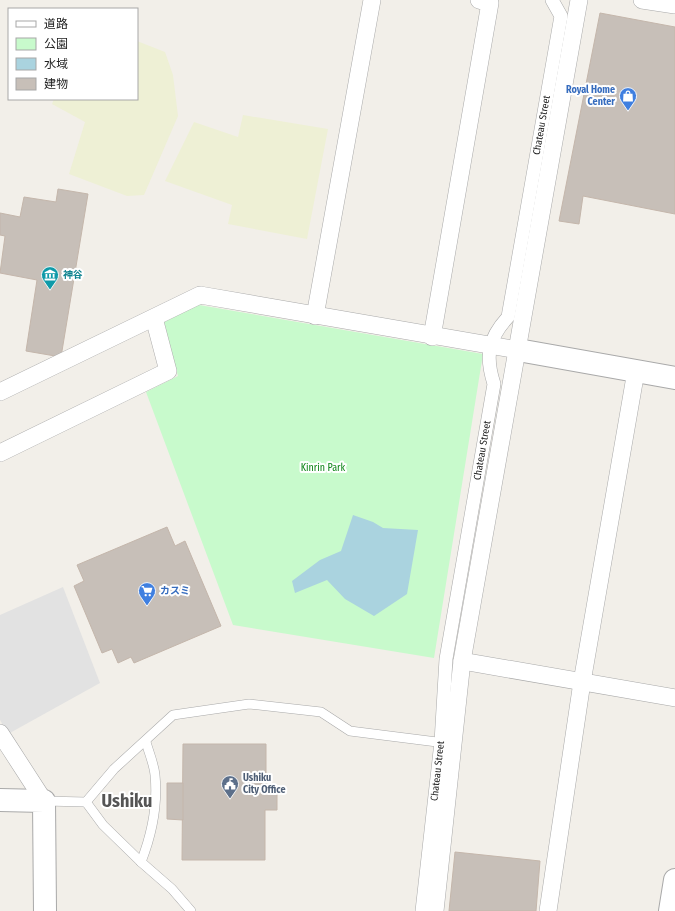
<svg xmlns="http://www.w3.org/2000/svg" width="675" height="911" font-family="'Fira Sans Condensed','Noto Sans JP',sans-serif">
<rect width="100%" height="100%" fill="#f2efe9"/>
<g fill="#eef0d5">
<path d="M137,41L165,52L173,75L178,116L144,195L127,196L69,174L85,122L52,104L54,99H137Z"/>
<path d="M243,115L328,129L307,239L228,224L232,205L165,181L194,122L238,137Z"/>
</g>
<path fill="#c8facc" d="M199,305L483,354L434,658L233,625L146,392L178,376L164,322Z"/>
<path fill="#e2e2e2" d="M63,587L100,683L8,734L0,720V615Z"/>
<path fill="#aad3df" d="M353,515L373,522L383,528L418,530L407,594L374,616L345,599L327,580L295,593L292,581L320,560L341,551Z"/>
<g fill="#c7bfb8" stroke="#c4b6ab">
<path d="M600,13L675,27V214L583,196L579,224L559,221Z"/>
<path d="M58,189L88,194L61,357L26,351L37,280L0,273L5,236L0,235V213L20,217L24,197L56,202Z"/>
<path d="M167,527L175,546L185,541L221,626L134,663L131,657L118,663L112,649L102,653L74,586L84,581L77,565Z"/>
<path d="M183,744H266V788H277V810H265V860H182Z"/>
<path d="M167,783H183V820L167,819Z"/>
<path d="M455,852L540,861L536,911H449Z"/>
</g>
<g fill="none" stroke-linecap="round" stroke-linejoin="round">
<g stroke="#a9a9a9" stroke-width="10">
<g id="service">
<path d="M146,742C149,753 154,764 155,775C158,805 152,834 141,862L172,889L191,911"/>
<path d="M44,801L86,802L114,769L173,715L249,704L321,712L350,731L445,743"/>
<path d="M86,802L103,825L141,862"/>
</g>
</g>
<g stroke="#a9a9a9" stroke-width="14">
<g id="pedestrian">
<path id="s1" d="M422,911L441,742L446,659L494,384C485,356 488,339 508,317L561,16L552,0"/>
</g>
</g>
<g stroke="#a9a9a9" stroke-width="18">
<g id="minor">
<path d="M642,0L675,5"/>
<path d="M315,316L372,0"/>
<path d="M432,337L490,3L479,0"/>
<path d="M0,392L200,295L518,350"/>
<path d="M0,453L168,371L154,318"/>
<path d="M462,661L675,698"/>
<path d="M0,733L44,801"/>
<path d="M435,911L462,661L579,0"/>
<path d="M548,911L582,682L636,371"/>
</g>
</g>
<g stroke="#a9a9a9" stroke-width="24">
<g id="tertiary">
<path d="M518,350L675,378"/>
<path d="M0,800L44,801L45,911"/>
<path d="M670,911L675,880"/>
</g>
</g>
<use href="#service" stroke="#fff" stroke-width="9"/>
<use href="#pedestrian" stroke="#fff" stroke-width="13"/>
<use href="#minor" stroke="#fff" stroke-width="17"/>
<use href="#tertiary" stroke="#fff" stroke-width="22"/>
</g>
<defs>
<g id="shop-pin" transform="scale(0.9)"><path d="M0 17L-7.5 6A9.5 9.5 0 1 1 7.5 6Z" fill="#3f7fe0" stroke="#fff"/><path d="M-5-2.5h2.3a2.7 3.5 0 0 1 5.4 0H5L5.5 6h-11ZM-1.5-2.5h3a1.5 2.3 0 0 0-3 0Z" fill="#fff"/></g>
<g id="museum-pin" transform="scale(0.9)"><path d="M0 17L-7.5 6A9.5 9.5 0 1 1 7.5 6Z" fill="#0f9aa8" stroke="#fff"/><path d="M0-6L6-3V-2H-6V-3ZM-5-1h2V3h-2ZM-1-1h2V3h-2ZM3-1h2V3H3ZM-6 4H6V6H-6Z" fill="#fff"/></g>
<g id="supermarket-pin" transform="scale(0.9)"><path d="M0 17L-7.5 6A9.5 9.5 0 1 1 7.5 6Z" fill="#3f7fe0" stroke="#fff"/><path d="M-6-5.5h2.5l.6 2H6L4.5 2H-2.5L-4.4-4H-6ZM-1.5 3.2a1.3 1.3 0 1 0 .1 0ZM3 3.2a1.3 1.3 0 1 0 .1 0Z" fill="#fff"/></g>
<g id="civic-pin" transform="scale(0.9)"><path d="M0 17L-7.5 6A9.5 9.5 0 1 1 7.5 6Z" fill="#5c6f8a" stroke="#fff"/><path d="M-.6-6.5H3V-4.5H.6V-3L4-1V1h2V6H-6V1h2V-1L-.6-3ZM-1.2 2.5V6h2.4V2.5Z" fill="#fff"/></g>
</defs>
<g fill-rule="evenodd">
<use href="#shop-pin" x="628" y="96"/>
<use href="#museum-pin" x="50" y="275"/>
<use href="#supermarket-pin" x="147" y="591"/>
<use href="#civic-pin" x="230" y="784"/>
</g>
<g text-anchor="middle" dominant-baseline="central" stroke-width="4" stroke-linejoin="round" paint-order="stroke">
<g font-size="10" font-weight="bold" fill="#366cbe" stroke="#fff" text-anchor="end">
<text x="615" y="90">Royal Home<tspan x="615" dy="12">Center</tspan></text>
<text x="160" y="591" text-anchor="start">カスミ</text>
</g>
<g font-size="10" fill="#222" stroke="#fff">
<text stroke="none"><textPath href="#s1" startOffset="800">Chateau Street</textPath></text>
<text stroke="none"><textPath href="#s1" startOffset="465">Chateau Street</textPath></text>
<text stroke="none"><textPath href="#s1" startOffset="141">Chateau Street</textPath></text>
</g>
<g font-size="10" font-weight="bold" fill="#0d838f" stroke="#fff" text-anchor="start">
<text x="63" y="275">神谷</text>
</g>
<g font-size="10" fill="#0c8416" stroke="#fff">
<text x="323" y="468">Kinrin Park</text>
</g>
<g font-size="10" font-weight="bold" fill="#4e5e75" stroke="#fff" text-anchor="start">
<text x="243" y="778">Ushiku<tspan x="243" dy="12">City Office</tspan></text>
</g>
<g font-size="18" font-weight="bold" fill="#555" stroke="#fff">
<text x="127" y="801">Ushiku</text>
</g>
</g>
<rect x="8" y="8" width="130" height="92" fill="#ffffff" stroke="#a7a7a7"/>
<rect x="16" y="21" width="20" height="6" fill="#ffffff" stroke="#a7a7a7"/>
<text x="44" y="28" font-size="12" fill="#222222">道路</text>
<rect x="16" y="38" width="20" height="12" fill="#c8facc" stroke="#a7a7a7"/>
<text x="44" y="48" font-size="12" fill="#222222">公園</text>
<rect x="16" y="58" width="20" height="12" fill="#aad3df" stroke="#a7a7a7"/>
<text x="44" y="68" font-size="12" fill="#222222">水域</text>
<rect x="16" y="78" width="20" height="12" fill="#c7bfb8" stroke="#a7a7a7"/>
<text x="44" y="88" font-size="12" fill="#222222">建物</text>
</svg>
